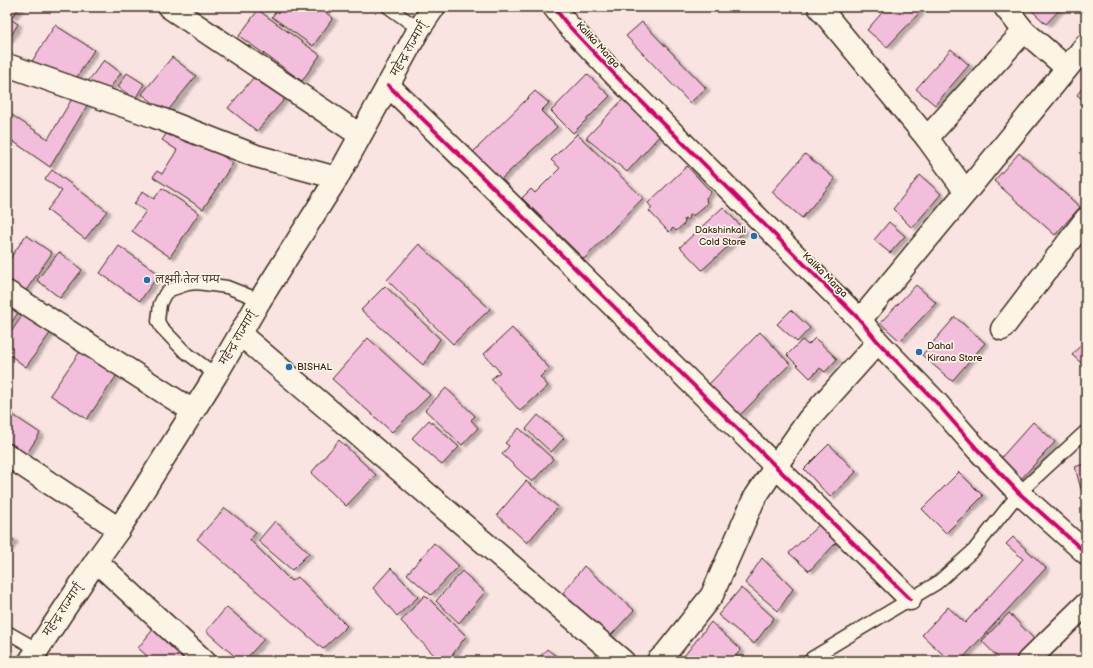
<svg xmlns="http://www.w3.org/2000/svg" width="1093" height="668" font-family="'Balsamiq Sans','Playpen Sans Deva',sans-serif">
<defs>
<filter id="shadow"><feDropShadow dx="4.5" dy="2.5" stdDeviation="1" flood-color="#0004"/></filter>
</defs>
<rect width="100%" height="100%" fill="#f9e4e2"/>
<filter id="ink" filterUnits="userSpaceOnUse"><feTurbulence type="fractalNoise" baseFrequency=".025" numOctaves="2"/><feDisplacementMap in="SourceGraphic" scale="8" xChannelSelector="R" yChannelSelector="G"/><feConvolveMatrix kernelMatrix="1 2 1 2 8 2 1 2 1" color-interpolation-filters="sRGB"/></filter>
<g filter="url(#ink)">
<g fill="#f3bedb" stroke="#3b2a1e" filter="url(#shadow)">
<path d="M7,7H20L12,17L7,13Z"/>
<path d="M279,7H318L333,18L313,46L272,17Z"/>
<path d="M887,7H915L920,12L887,47L867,30Z"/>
<path d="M1028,7H1062L1046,24Z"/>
<path d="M258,10L320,55L302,81L239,36Z"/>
<path d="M7,17L18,24L8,41H7Z"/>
<path d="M642,22L706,88L690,103L626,36Z"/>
<path d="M55,25L94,50L72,85L29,66Z"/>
<path d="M951,49L969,65L935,105L916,89Z"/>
<path d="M172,57L196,76L166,113L142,94Z"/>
<path d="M104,60L121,73L103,97L86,84Z"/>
<path d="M259,71L288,95L257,131L228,108Z"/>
<path d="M127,73L144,84L135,99L118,87Z"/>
<path d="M587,74L610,96L573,133L551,111Z"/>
<path d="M1086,83V102L1077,95Z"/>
<path d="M535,91L549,103L541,111L557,127L499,181L471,154Z"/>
<path d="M76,92L91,99L50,167L7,137V112L48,139Z"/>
<path d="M629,93L660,135L627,172L586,138Z"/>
<path d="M169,130L195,137L233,163L203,209L153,177L157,171L162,174L177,150L162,140Z"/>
<path d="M577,134L643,198L584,259L522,198L531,189L535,193L560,168L551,160Z"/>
<path d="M1019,153L1080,207L1055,235L994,181Z"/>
<path d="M805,154L835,179L802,218L772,192Z"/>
<path d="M687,166L711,192L706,198L707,204L694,215H689L688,220L684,219L685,223L676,231L673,228L669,232L649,211L652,208L648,203Z"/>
<path d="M52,170L107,211L85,239L47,210L62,191L45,179Z"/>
<path d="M920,175L941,194L912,228L893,209Z"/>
<path d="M162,188L199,213L170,257L132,231L146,211L134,204L143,191L154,199Z"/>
<path d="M723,207L745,231L702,270L680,247Z"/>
<path d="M889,222L905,236L890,253L874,240Z"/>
<path d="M26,235L52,253L22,296L7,286V263Z"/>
<path d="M419,244L490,309L453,344L387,280Z"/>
<path d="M119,246L159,274L140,301L100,273Z"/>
<path d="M59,252L82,270L60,298L37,280Z"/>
<path d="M916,285L936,303L900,341L880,323Z"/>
<path d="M385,286L440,339L423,365L361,310Z"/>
<path d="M7,303L19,311L7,330Z"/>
<path d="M26,310L53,329L26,367L7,353V338Z"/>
<path d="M791,310L810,328L797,342L777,324Z"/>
<path d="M955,317L985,343L952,381L922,355Z"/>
<path d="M512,328L549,368L540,377L548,386L520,411L491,379L500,372L484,354Z"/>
<path d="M760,332L790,364L740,415L709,384Z"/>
<path d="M368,338L430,395L392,432L332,379Z"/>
<path d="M815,338L837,359L825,372L820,368L810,378L787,355L802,340L808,345Z"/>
<path d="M1086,339V367L1072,355Z"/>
<path d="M81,350L117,375L87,419L50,395Z"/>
<path d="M446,388L475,416L471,420L478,428L462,445L425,410Z"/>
<path d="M7,411L40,433L23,460L7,449Z"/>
<path d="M538,415L564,438L551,452L526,429Z"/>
<path d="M429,420L459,447L442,465L412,438Z"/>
<path d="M1033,422L1055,442L1021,479L999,460Z"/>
<path d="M519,428L553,459L532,482L502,454L509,446L505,443Z"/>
<path d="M339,440L376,475L346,506L311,473Z"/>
<path d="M829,444L856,472L830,497L804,469Z"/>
<path d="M1086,463V488L1081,489L1075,467Z"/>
<path d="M959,472L983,496L946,533L922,509Z"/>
<path d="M526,481L558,507L527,543L497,515Z"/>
<path d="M225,508L256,532L250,540L291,581L298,577L347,626L323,649L197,539Z"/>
<path d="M275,521L309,553L292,570L258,541Z"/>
<path d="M822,522L838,541L809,571L789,553Z"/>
<path d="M7,535L14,540L7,550Z"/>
<path d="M1013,537L1046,568L960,661H950L922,635L948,607L965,623L1023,559L1006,544Z"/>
<path d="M434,543L459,566L431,595L407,574Z"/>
<path d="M762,558L793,589L778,611L745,583Z"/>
<path d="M584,566L634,610L603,644L556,602Z"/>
<path d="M391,568L418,597L397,616L373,588Z"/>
<path d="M462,571L485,592L459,623L436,601Z"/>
<path d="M741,588L774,618L754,644L718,615Z"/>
<path d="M425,595L466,636L448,661H440L401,621Z"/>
<path d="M227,607L264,639L244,661H240L206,631Z"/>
<path d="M1009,613L1035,640L1017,661H1001L982,641Z"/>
<path d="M711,622L741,650L730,661H680Z"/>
<path d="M155,627L193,661H153L138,648Z"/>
<path d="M1086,631V641L1081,636Z"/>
<path d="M547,649L562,661H536Z"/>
</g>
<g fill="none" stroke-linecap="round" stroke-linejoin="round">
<g stroke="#3b2a1e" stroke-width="15">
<g id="service">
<path d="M388,7L419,29"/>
<path d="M216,375L184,351L161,327L158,321L160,304L165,294L170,290L188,284L197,283L227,287L260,300"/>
<path d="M7,632L37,649"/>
<path d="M810,661L812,658L937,583L974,550L1019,493L1086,431"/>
</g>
</g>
<g stroke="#3b2a1e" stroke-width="25">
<g id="minor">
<path d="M169,7L360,135"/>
<path d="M554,7L567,24L616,76L860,320L878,342L936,402L977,449L1019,493L1086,553"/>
<path d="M819,7L927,138"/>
<path d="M1024,31L1067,68"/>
<path d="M7,65L153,116L256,156L337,178"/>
<path d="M388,85L514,208L910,599"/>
<path d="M966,192L1086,45"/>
<path d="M7,292L193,411"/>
<path d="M860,320L966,192L927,138L1024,31L1005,7"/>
<path d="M1002,329L1086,219"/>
<path d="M240,334L623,661"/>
<path d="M7,455L119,529"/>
<path d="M96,561L204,661"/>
<path d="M658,661L666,653L712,595L754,499L776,466L809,419L878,342"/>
<path d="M1028,661L1086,604"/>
</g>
</g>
<g stroke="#3b2a1e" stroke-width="25">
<path id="trunk" d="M30,661L96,561L119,529L216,375L260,300L337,178L419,29L434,7"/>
</g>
<use href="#service" stroke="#fcf5e5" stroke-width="12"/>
<use href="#minor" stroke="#fcf5e5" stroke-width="22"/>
<use href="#trunk" stroke="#fcf5e5" stroke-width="22"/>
<g stroke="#fcf5e5" stroke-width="6">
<g id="cycleway">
<path d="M554,7L567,24L616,76L860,320L878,342L936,402L977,449L1019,493L1086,553"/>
<path d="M388,85L514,208L910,599"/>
</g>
</g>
<use href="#cycleway" stroke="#d6006c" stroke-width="4"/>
</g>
</g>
<g fill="#1f6fb2" stroke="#fcf5e5" stroke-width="1.5">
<circle cx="754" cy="236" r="4"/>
<circle cx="147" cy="280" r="4"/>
<circle cx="919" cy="352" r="4"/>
<circle cx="289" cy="367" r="4"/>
</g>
<g text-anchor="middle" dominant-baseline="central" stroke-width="3.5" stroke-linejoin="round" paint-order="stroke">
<g font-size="10" fill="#3b2a1e" stroke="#fcf5e5">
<text transform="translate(598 45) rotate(47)">Kalika Marga</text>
<text transform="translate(409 49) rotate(-60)">महेन्द्र राज्मार्ग्</text>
<text transform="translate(825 275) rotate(45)">Kalika Marga</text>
<text transform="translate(238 338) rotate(-59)">महेन्द्र राज्मार्ग्</text>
<text transform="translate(63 610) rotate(-56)">महेन्द्र राज्मार्ग्</text>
</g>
<g font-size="10" fill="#3b2a1e" stroke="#fcf5e5" text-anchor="start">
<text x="746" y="230" text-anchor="end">Dakshinkali<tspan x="746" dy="12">Cold Store</tspan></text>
<text x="155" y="280">लक्ष्मी तेल पम्प</text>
<text x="927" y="346">Dahal<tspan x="927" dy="12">Kirana Store</tspan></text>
<text x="297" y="367">BISHAL</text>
</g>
</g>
<rect width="1093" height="668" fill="none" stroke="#fcf5e5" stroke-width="24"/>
<rect x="12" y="12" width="1069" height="644" fill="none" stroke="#3b2a1e" stroke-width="1.5" filter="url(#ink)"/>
</svg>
